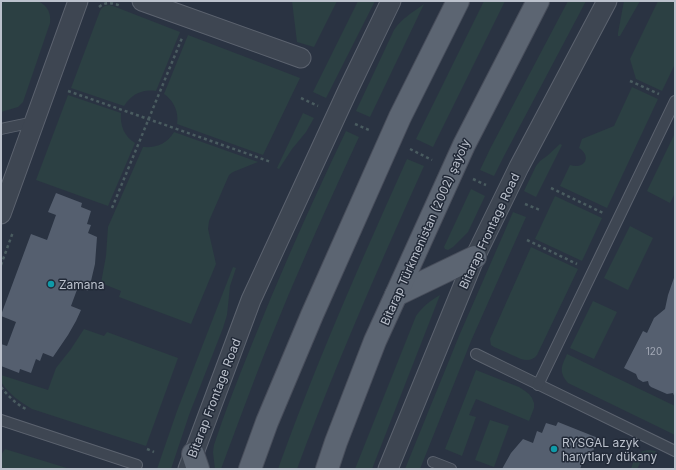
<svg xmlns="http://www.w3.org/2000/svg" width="676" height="470" font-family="Inter,sans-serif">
<rect width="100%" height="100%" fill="#2a3342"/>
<g fill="#2c4043">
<path d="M9,1H38C48,6 51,13 50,23L23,102L18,107L1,112V3Z"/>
<path d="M292,1H337L314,47L297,42Z"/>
<path d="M358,1H375L326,98L313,92Z"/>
<path d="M484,1H505L433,147L416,139Z"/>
<path d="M568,1H586L504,156L494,176L480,170L490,149Z"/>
<path d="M624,1H640L620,36H618V33Z"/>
<path d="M658,1H675V64L662,91L636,79L630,59Z"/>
<path d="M424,4L370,117L356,111L394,30C401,19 413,12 424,4Z"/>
<path d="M109,5L113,6L180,32L156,91C142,89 132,94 124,106L71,88L100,11C102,7 104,6 109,5Z"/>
<path d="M188,35L300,78L263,155L177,124C179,112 174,101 164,94Z"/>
<path d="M632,87L658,99L607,208L560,186L570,165C585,170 592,156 579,148L582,139L614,126Z"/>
<path d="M68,95L121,113C120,126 124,136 135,143L108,206L36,180Z"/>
<path d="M303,113L314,118L306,132L292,149L279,169L277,168Z"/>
<path d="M346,131L359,137C329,202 299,268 272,335C254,379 238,424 221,469H215L213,452L214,445C224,414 236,384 248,354C278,278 311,204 346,131Z"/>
<path d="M174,132L258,162L233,172L229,175L209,221L208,229L216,264L191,324L119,297L121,291L101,283L106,256L108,227L143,147C156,148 167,144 174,132Z"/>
<path d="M675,133V193L670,203L647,191Z"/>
<path d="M560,144L562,145L536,197L524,191L536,166L540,161L547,156Z"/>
<path d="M407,159L424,166C379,266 335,366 297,469H278C316,363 361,261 407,159Z"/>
<path d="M471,189L485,196L468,232L453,247L448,250L445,249L444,247Z"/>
<path d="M555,196L602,218L582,261L535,239Z"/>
<path d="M513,212L526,217L471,341L420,469H405L459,336Z"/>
<path d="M630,226L653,238L628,290L604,278Z"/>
<path d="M531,247L578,269L537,355C533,360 528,361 521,359L494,347L491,345L490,339Z"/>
<path d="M233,267L236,268L230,286L227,315L223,328L189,415L171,469H157L177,411Z"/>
<path d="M440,295L372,469H355L416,316C422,307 431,300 440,295Z"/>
<path d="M593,301L617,312L594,359L570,348Z"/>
<path d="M84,329L104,336L107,332L178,358L146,446L32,409C20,402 9,394 1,382V375L48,390L56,368L71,349Z"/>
<path d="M567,354L675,406V435L568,383C558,371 562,366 567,354Z"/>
<path d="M476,370L519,387L525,391L529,394L532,398L534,403V408L529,421L476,399L469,415L476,417L462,456L445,449Z"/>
<path d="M490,420L509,426L494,467L475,460Z"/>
<path d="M5,449L70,469H1V455Z"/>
<path d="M649,450L656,451L654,456H648L643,457L637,469H631C635,458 636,451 649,450Z"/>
</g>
<g fill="#555f6f">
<path d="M56,193L82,203L81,207L91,211L87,224L91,225L88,233L97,237L95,264L91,281L88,291L78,287L71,306L81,310L76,321L68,335L53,357L43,353L40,361L36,359L31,373L20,369L19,373L1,366V344L7,346L16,322L1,316V315L31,234L47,240L56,215L48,212Z"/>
<path d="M675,275V398L673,393L667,394L651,387L649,385L648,381L643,382L638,379L636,374L624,368L643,331L647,333L654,318L665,309L668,295Z"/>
<path d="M558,422L598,438L592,454L587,452L580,469H502L511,453L523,439L533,443L537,431L542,433L546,423L556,426Z"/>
</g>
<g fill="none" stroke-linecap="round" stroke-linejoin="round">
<g stroke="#5c636f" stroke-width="12">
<g id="service">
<path d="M1,129L34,122"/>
<path d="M476,354L675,451"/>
<path d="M538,385L675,101"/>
<path d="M1,420L137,465"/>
<path d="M433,462L451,469"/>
</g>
</g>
<g stroke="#5c636f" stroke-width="21">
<g id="minor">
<path d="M142,1L301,58"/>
<path d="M1,214L78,1"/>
<path d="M188,469L251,300L348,90L391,1"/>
<path d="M388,469L475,257L519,167L607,1"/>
</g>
</g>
<g stroke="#484e5b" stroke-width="24">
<g id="primary">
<path d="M396,295L475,257"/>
<path d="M193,454L198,469"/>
<path d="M250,469L267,422L312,315L400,117L458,1"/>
<path d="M327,469L336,442L375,341L396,295L464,145L538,1"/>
</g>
</g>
<g stroke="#4a5c60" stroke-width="2.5" stroke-dasharray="3 3" stroke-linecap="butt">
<path d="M99,7C106,1 113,3 121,6"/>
<path d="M630,81L659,94"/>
<path d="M68,91L271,162"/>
<path d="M301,98L318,106"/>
<path d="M355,124L369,130"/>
<path d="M410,149L432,160"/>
<path d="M473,179L486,185"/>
<path d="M551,188L603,213"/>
<path d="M525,204L540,210"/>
<path d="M112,208L182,38"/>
<path d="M527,240L577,264"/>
<path d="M1,265L13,232"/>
<path d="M1,387C8,396 16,404 26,409"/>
<path d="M147,449L154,452"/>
</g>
<use href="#service" stroke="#3e4652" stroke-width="10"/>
<use href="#minor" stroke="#3e4652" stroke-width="19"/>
<use href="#primary" stroke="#5c6572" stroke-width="22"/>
</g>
<g fill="#0f9aa8" stroke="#222a38" stroke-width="1.5">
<circle cx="51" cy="284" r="4"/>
<circle cx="554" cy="449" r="4"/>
</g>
<g text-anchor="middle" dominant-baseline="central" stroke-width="3" stroke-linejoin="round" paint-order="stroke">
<g font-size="10" fill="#a2a8b5">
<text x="654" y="351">120</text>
</g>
<g font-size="12" fill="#bbc1cc" stroke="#222a38">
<text transform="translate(489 231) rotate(-65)">Bitarap Frontage Road</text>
<text transform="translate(425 232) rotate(-66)">Bitarap Türkmenistan (2002) şaýoly</text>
<text transform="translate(214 398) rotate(-69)">Bitarap Frontage Road</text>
</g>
<g font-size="12" fill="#bbc1cc" stroke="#222a38" text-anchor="start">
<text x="59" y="284">Zamana</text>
<text x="562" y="442">RYSGAL azyk<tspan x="562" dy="14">harytlary dükany</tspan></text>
</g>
</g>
<rect width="676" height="470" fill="none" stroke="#bbc1cc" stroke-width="4"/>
</svg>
